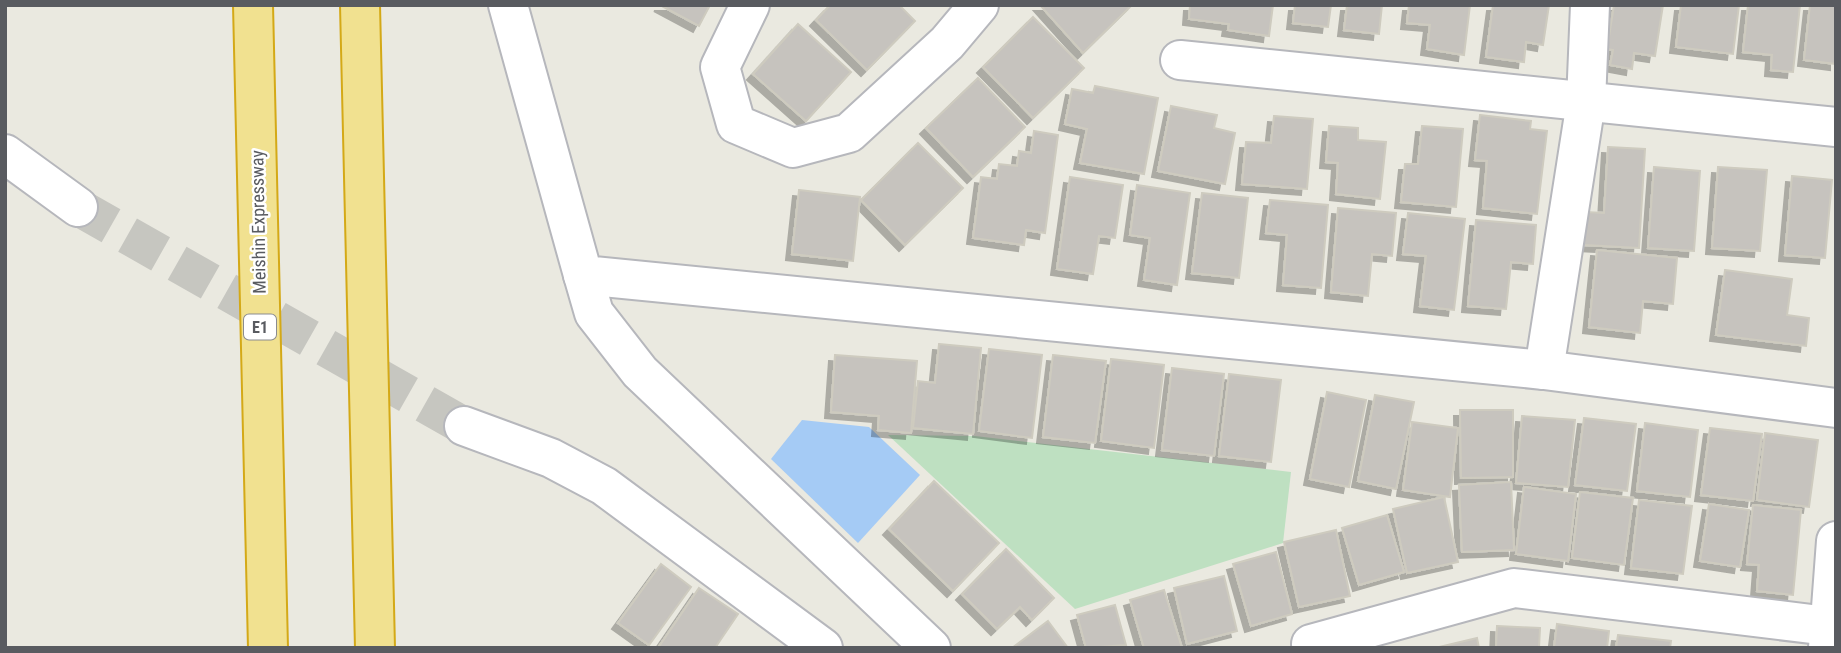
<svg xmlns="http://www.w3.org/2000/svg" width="1841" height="653" font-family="'Roboto Condensed',sans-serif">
<defs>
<filter id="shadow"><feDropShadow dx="-6" dy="6" stdDeviation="0" flood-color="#0004"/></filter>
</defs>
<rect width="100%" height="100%" fill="#eae9e0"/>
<path fill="#bee0c1" d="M888,435L975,436L1291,472L1283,543L1075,609Z"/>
<path fill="#a5cbf5" d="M802,420L869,427L920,475L858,543L771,459Z"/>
<g fill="#c6c3be" stroke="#cecbbf" stroke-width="2" filter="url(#shadow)">
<path d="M660,5H710L699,26Z"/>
<path d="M830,5H899L915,21L867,70L816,20Z"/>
<path d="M1040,5H1132L1083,53Z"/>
<path d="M1190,5H1273L1269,36L1228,30L1229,24L1189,19Z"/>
<path d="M1295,5H1331L1328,27L1293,23Z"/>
<path d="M1347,5H1382L1379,34L1344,30Z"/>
<path d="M1409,5H1470L1464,55L1427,49L1430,25L1407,23Z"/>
<path d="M1493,5H1549L1543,45L1526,42L1524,62L1486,57Z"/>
<path d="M1614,5H1663L1655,56L1634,53L1632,69L1610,65L1613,50L1607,49Z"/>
<path d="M1681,5H1739L1733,54L1676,47Z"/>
<path d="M1748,5H1800L1793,72L1771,70L1772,55L1743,52Z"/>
<path d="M1810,5H1836V64L1804,60Z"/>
<path d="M1033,17L1084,68L1033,118L983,67Z"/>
<path d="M798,24L851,72L806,121L753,74Z"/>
<path d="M978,78L1025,127L973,177L926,128Z"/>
<path d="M1095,86L1158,98L1144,174L1080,163L1087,129L1065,124L1072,89L1093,93Z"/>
<path d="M1171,106L1217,115L1214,128L1235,133L1225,184L1158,171Z"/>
<path d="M1480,115L1531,121L1530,129L1547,131L1537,214L1483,208L1487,161L1475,160Z"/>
<path d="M1274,116L1313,119L1307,189L1242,184L1246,142L1271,143Z"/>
<path d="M1329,126L1358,128V140L1386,142L1380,199L1336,194L1338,163L1326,162Z"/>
<path d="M1422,126L1463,129L1456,207L1401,202L1405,164H1418Z"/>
<path d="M1034,131L1058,135L1045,233L1026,230L1024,245L973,238L981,177L997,179L999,164L1017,166L1019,151L1031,153Z"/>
<path d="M918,143L963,188L905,245L861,200Z"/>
<path d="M1608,147L1645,149L1639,248L1584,245L1586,212L1604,213Z"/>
<path d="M1654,167L1700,171L1694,251L1648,248Z"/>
<path d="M1718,167L1767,170L1760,251L1712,248Z"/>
<path d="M1792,176L1832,180L1825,258L1785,255Z"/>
<path d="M1070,177L1123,185L1115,238L1099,236L1093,274L1057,269Z"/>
<path d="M1137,185L1190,193L1177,285L1144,280L1150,238L1130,235Z"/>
<path d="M799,190L860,197L853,261L792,254Z"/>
<path d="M1202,193L1248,198L1239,278L1192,273Z"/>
<path d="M1270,200L1328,205L1321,288L1283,285L1287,235L1266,233Z"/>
<path d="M1338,208L1396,213L1392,256L1372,254L1368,296L1331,292Z"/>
<path d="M1408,213L1465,219L1454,310L1420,306L1426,256L1403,254Z"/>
<path d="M1476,220L1536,225L1533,264L1511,262L1506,309L1468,306Z"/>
<path d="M1597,250L1677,258L1673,304L1643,301L1640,333L1589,327Z"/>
<path d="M1725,270L1792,279L1787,315L1809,318L1806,346L1716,335Z"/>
<path d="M939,344L981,348L973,434L913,428L918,381L935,383Z"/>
<path d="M989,349L1042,355L1032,438L979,431Z"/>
<path d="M835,355L917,361L911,433L878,430L879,416L831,412Z"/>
<path d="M1053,355L1106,361L1095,443L1043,437Z"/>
<path d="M1111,359L1164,365L1154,448L1101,441Z"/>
<path d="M1172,368L1224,374L1214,456L1162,450Z"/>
<path d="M1229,374L1281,380L1271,462L1219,456Z"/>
<path d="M1327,392L1366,400L1349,487L1310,479Z"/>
<path d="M1375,395L1414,402L1396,489L1358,481Z"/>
<path d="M1460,410H1513V477L1461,478Z"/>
<path d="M1522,416L1575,420L1568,487L1516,483Z"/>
<path d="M1584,418L1636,424L1627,491L1575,485Z"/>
<path d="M1412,422L1458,428L1450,497L1403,490Z"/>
<path d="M1645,423L1698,430L1690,497L1637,491Z"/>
<path d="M1710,428L1762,434L1753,501L1701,495Z"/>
<path d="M1765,433L1818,440L1809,507L1757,500Z"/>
<path d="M934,481L999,543L953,591L889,529Z"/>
<path d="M1511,482L1514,550L1462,552L1459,485Z"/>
<path d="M1524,487L1576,494L1568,561L1516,554Z"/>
<path d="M1580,492L1633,498L1624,565L1572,558Z"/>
<path d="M1444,497L1458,562L1407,573L1393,509Z"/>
<path d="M1639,500L1692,506L1683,574L1631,568Z"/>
<path d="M1709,504L1749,510L1740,567L1700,561Z"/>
<path d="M1753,505L1801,510L1793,595L1757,591L1759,565L1747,564Z"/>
<path d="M1387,515L1404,572L1359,585L1342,528Z"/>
<path d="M1336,530L1350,596L1299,607L1284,542Z"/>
<path d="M1006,549L1054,598L1032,620L1020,607L997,629L962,594Z"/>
<path d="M1276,552L1292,614L1251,626L1233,564Z"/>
<path d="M661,564L691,587L649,645L618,623Z"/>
<path d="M1224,576L1237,631L1187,644L1174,588Z"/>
<path d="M699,588L738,614L715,648H658Z"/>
<path d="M1164,590L1182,648H1144L1130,600Z"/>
<path d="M1115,605L1126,645L1086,648L1077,615Z"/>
<path d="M1048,621L1068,648H1012Z"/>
<path d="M1557,624L1609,631L1607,648H1554Z"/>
<path d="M1497,626L1540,628L1539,648H1496Z"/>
<path d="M1618,635L1671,641L1670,648H1616Z"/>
<path d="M1477,638L1479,648H1435Z"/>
</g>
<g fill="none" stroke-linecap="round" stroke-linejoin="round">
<path stroke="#c6c6c0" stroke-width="38" stroke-dasharray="38 19" stroke-linecap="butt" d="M78,207L464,426"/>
<g stroke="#b6b7bc" stroke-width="42">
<g id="minor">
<path d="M750,5L720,67L736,124L793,148L849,133L947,43L979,5"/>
<path d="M1180,60L1836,127"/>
<path d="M5,154L78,207"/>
<path d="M583,275L594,313L640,372L931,648"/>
<path d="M1544,370L1586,102L1590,5"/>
<path d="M464,426L551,458L604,486L823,648"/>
<path d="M1313,648L1311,644L1514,588L1836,627"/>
<path d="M1828,648L1836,541"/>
</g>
</g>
<g stroke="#b6b7bc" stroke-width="42">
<path id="tertiary" d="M508,5L583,275L1544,370L1836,408"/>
</g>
<g stroke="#d4a917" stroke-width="42">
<g id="motorway">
<path d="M253,5L268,648"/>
<path d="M360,5L375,648"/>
</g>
</g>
<use href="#minor" stroke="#fff" stroke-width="38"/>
<use href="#tertiary" stroke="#fff" stroke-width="38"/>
<use href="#motorway" stroke="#f1e190" stroke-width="38"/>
</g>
<g text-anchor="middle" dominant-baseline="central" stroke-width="5" stroke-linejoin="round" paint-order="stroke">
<rect fill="#fff" stroke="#8b8c90" stroke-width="2" x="244" y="314.5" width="32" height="25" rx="5"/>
<g font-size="16" font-weight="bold" fill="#595b60">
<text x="260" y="327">E1</text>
</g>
<g font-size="18" fill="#595b60" stroke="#fff">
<text transform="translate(258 222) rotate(-91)">Meishin Expressway</text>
</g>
</g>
<rect width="1841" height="653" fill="none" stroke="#595b60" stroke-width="14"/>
</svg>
